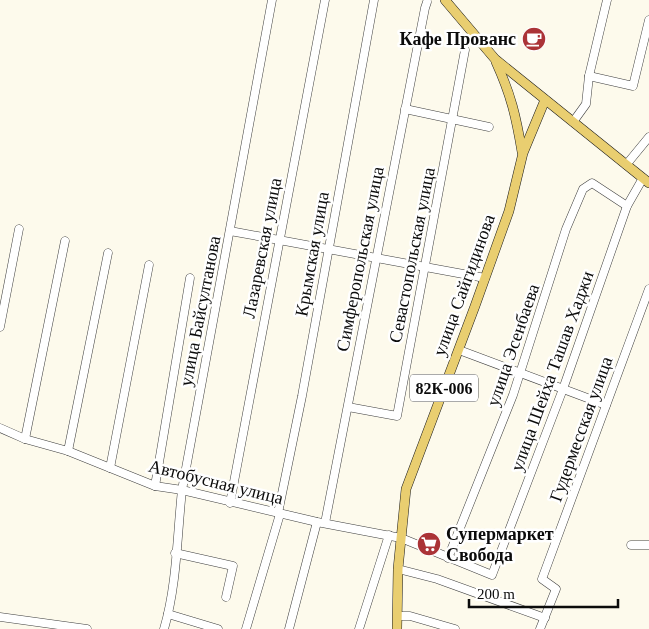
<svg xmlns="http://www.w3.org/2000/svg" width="649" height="629" font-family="Georgia,serif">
<rect width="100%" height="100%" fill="#fdfaec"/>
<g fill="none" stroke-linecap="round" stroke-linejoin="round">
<g stroke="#3e3e3e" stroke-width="9">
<g id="minor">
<path d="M589,76L633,86L649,20"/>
<path d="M405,109L489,127"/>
<path d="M573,122L586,104L589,76L607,0"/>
<path d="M626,165L649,137"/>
<path d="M230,231L485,278"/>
<path d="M0,327L19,229"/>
<path d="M459,350L606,405"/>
<path d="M348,407L397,416L465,50"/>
<path d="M0,428L25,439L68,451L155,486L182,490L317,522L401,538L492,575L563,389L627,206L643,178"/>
<path d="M25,439L65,241"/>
<path d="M68,451L108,253"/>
<path d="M110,468L149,265"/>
<path d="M155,486L190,278"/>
<path d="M230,503L325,0"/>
<path d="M278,513L302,396L374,0"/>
<path d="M325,523L425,8L427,2"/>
<path d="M631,545H649"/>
<path d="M175,553L233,566L226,597"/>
<path d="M448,558L513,395L566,229L583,189L592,183L627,206"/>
<path d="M398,569L437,579L545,618"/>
<path d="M168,614L218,629"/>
<path d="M398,616H410L455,629"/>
<path d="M0,617L87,629"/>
<path d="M164,629C177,585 177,536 182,490L272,0"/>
<path d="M246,629L280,514"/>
<path d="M289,629L317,522"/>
<path d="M359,629L389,535"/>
<path d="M540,629L556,589L542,579L649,289"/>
</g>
</g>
<g stroke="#1c1c1c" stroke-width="10">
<g id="major">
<path d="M445,0L495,59L649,183"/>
<path d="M496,62C511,95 516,116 522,152"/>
<path d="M397,629L398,569L406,489L475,306L509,211L523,153L545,100"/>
</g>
</g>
<use href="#minor" stroke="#fff" stroke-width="8"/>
<use href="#major" stroke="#e9ce70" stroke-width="9"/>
</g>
<defs>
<g id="cafe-disc" transform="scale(1.25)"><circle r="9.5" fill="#ab3337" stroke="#fff"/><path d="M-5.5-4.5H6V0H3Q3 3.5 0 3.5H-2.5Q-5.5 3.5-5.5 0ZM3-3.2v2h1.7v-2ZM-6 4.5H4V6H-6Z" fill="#fff"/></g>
<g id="supermarket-disc" transform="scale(1.25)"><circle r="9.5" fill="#ab3337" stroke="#fff"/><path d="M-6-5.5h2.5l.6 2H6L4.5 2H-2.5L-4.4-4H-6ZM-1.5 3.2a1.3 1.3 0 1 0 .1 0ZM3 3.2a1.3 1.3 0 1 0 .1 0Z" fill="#fff"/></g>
</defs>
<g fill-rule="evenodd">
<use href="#cafe-disc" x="534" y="39"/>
<use href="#supermarket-disc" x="429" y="544"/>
</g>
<g text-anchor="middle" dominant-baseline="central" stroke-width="5" stroke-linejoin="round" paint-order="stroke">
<rect fill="#fff" stroke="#545454" stroke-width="1" x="410" y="374.5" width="68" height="27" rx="4"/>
<g font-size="16" font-weight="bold" fill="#0b0b0b">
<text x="444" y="388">82К-006</text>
</g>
<g font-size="18" font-weight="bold" fill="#0b0b0b" stroke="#fff" text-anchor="end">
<text x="516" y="39">Кафе Прованс</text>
<text x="446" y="534" text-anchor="start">Супермаркет<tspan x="446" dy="21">Свобода</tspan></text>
</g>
<g font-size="18" fill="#0b0b0b" stroke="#fff">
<text transform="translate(262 248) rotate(-79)">Лазаревская улица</text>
<text transform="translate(312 254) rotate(-80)">Крымская улица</text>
<text transform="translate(412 255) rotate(-79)">Севастопольская улица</text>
<text transform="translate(360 259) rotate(-79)">Симферопольская улица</text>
<text transform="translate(464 285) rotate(-70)">улица Сайгидинова</text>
<text transform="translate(200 311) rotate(-79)">улица Байсултанова</text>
<text transform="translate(513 345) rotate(-71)">улица Эсенбаева</text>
<text transform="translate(552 371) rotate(-70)">улица Шейха Ташав Хаджи</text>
<text transform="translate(581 429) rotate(-70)">Гудермесская улица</text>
<text transform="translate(216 482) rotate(14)">Автобусная улица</text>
</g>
</g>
<path d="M469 599v8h149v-8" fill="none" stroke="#0b0b0b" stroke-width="2.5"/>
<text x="477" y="599" font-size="15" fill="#0b0b0b" stroke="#ffffff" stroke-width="4" paint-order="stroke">200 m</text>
</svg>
